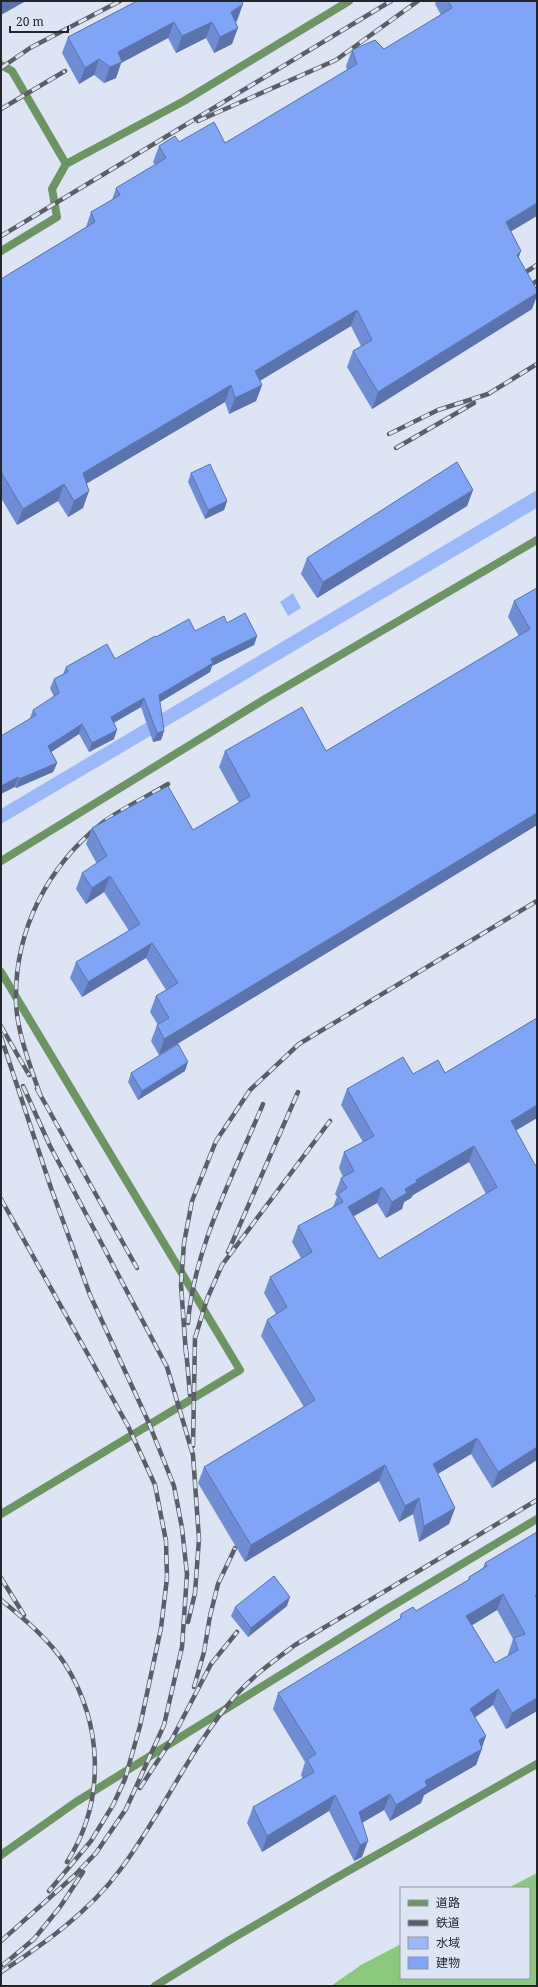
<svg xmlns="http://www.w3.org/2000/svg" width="538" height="1987" font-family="'Noto Serif','Noto Sans JP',serif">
<rect width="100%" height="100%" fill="#dde4f3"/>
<path fill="#8ac97b" d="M537,1873V1986H331L361,1965L401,1944V1978H529V1888H508Z"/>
<g fill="#9bb8fb">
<path d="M537,490V508L1,824V809Z"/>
<path d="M293,593L301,608L288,616L280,602Z"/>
</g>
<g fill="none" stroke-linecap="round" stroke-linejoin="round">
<g stroke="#6d9564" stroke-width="8">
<path d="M1,65L12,71L66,164"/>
<path d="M1,251L57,217L52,189L66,164L184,101L349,1"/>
<path d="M1,861L265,699L537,540"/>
<path d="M1,972L240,1370L1,1514"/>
<path d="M1,1855L76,1802L387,1609L537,1519"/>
</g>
<path stroke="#6d9564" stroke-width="8" d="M155,1986L228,1941L334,1879L537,1764"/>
<g stroke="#5a5e67" stroke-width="4.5">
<g id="rail">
<path d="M1,68L30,48L120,1"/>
<path d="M1,109L65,71"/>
<path d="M198,121L336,60L418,1"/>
<path d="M1,236L391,1"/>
<path d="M518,277L537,265"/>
<path d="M524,289L537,281"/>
<path d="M389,434L438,410L488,394L537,364"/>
<path d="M396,448L474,403"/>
<path d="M1,1026L29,1075"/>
<path d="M1,1037L51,1188L90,1295L148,1421L174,1486L182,1528L187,1574L182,1647L164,1725L126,1809L96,1853L74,1876L1,1941"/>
<path d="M23,1086L50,1146L167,1367L193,1455L199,1539L195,1593L188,1622"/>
<path d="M37,1089L137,1268"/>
<path d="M40,1094C30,1066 17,1031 16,1003C14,931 47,867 102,823C122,808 147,797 168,784"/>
<path d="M1,1199L128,1426L155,1485L166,1541L167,1578L161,1628L140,1726L125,1779L113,1805L91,1841L49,1891"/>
<path d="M228,1252L298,1092"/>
<path d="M188,1323C194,1247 234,1174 263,1104"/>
<path d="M186,1349L190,1395"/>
<path d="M186,1354L181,1285L184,1243L192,1201L216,1141L250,1090L299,1044L537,901"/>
<path d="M193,1446L195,1338L207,1299L222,1265L330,1121"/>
<path d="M1,1578L24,1615"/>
<path d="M1,1600C24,1619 49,1639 65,1664C103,1724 106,1801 67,1862"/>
<path d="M194,1687L204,1652L210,1616L218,1584L235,1548"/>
<path d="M140,1788L172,1739L211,1664L237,1632"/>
<path d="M3,1965L34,1939L60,1907L83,1872"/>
<path d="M1,1972C44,1944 89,1912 120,1870C162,1814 191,1746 237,1694C254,1675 275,1660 295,1645L537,1500"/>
</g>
</g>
<use href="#rail" stroke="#dde4f3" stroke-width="3" stroke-dasharray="9" stroke-linecap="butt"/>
</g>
<g fill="#6e8dd4" fill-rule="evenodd">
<path d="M137,1L237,21L235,22L232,44L214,53L206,38L176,53L168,38L121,63L116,78L104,83L94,75L79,84L62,53L68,37Z"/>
<path d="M436,1H537L511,232L519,257L532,309L372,409L347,367L353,351L361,346L351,326L260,381L262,385L256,401L229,414L225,402L86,484L83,508L68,517L58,501L17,525L1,498V279L86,227L91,212L112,200L116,188L155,165L153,162L159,146L179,142L225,143L347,70L346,66L352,50L384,49L441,15L435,4Z"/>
<path d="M191,473L227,501L224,510L205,519L188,482Z"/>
<path d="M473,490L467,506L317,598L301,574L307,558Z"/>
<path d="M537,588V825L159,1055L151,1041L157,1025H158L150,1012L156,996L166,990L146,958L82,997L70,978L76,962L129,931L104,892L86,904L76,889L82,873L97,864L86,844L92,828L193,830L239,803L219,767L225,751H326L519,636L508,617L514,601Z"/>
<path d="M227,623L257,636L254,645L212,666L210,672L160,702L164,731L161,740L153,742L141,707L114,723V739L89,752L79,734L51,752L57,763L53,772L16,788L15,787L30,718L33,710L54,697L50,688L54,679L63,674L66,667L115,659L156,637L195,631Z"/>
<path d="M537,1018V1118L516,1130L537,1460L492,1488L471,1454L438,1474L455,1508L449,1524L419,1542L413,1514L399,1522L379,1481L245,1562L198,1483L204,1467L304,1407L261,1336L267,1320L276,1314L264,1293L270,1277L301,1258L292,1242L298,1226L333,1207L337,1197L335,1194L341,1178L343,1177L339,1168L344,1152L363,1142L341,1105L347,1089L413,1074L445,1073ZM469,1162L486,1194L379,1259L353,1216L377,1203L386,1218L402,1209L404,1202L411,1198L413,1195Z"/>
<path d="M185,1071L138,1100L128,1082L131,1073Z"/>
<path d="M537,1532V1711L506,1729L493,1705L475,1717L482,1749L476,1765L424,1795L421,1803L390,1821L384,1810L362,1823V1857L354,1861L329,1811L262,1852L247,1823L253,1807L303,1779L301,1775L305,1762L273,1709L278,1693L400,1619L401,1614L416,1611L468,1580L469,1577L483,1568L485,1563ZM497,1610L513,1639L508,1654V1656L495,1663L472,1625Z"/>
<path d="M287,1606L248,1637L231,1616L235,1607Z"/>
</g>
<g fill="#5a73ac">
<path d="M3,1H26L1,15V2Z"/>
<path d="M243,4L237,21L225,28L231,12Z"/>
<path d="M174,22L168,38L121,63L116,78L104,83L110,67L118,52Z"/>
<path d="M212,22L206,38L176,53L182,36Z"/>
<path d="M238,28L232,44L214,53L220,37Z"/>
<path d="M99,59L94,75L79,84L85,68Z"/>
<path d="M537,203V216L500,238L506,222Z"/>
<path d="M521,251L515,267L517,255Z"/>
<path d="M537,293V296L532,309L372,409L378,392Z"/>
<path d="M357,310L351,326L249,387L255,371Z"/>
<path d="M231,385L225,402L77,489L83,473Z"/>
<path d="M262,385L256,401L229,414L235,398Z"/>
<path d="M64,484L58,501L17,525L23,509Z"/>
<path d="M473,490L467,506L317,598L323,582Z"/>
<path d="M89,491L83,508L68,517L74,501Z"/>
<path d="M227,501L224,510L205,519L208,510Z"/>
<path d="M257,636L254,645L212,666L210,672L155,705L159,695L211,659Z"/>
<path d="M144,698L141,707L107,726L111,717Z"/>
<path d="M82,724L79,734L45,756L48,746Z"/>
<path d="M117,730L114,739L89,752L92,743Z"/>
<path d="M164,731L161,740L153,742L157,733Z"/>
<path d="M57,763L53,772L16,788L19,779Z"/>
<path d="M18,777L15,787L1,794V786Z"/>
<path d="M537,813V825L159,1055L164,1039Z"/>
<path d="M110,876L104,892L86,904L92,888Z"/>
<path d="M152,943L146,958L82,997L88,982Z"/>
<path d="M188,1062L185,1071L138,1100L142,1091Z"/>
<path d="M537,1105V1118L505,1137L511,1121Z"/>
<path d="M474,1146L469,1162L413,1195L411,1198L404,1202L402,1209L386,1218L392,1202L405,1189L416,1180Z"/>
<path d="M382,1187L377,1203L342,1223L348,1207Z"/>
<path d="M477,1438L471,1454L427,1480L433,1464Z"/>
<path d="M537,1447V1460L492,1488L498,1472Z"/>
<path d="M385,1465L379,1481L245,1562L251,1545Z"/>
<path d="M419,1498L413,1514L399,1522L405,1506Z"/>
<path d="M455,1508L449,1524L419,1542L424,1526Z"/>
<path d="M503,1594L497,1610L461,1632L466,1616Z"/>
<path d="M290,1597L287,1606L248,1637L251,1628Z"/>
<path d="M498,1689L493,1705L464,1725L470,1709Z"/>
<path d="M537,1698V1711L506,1729L512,1713Z"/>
<path d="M486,1736L476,1765L424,1795L421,1803L390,1821L396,1805L425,1781L479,1740Z"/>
<path d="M390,1794L384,1810L353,1828L359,1812Z"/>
<path d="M335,1795L329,1811L262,1852L267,1836Z"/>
<path d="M368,1841L362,1857L354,1861L360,1845Z"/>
</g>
<g fill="#80a4f6" stroke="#5a73ac" fill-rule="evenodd">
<path d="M137,1H242L243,4L231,12L238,28L220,37L212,22L182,36L174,22L118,52L122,62L110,67L99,59L85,68L68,37Z"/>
<path d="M448,1H537V203L506,222L521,251L517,255L537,290V293L378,392L353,351L372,340L357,310L255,371L262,385L235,398L231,385L83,473L89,491L74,501L64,484L23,509L1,472V279L95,222L91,212L120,195L116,188L166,158L159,146L175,136L179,142L214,122L225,143L357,64L352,50L375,40L384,49L452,8Z"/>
<path d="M457,462L473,490L323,582L307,558Z"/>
<path d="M210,464L227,501L208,510L191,473Z"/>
<path d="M537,588V813L164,1039L157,1025L169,1018L156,996L178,983L152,943L88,982L76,962L140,924L110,876L92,888L82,873L107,856L92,828L168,786L193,830L250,796L225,751L302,707L326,751L530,629L514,601Z"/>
<path d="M245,613L257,636L211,659L213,663L159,695L164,731L157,733L144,698L111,717L117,730L92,743L82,724L48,746L57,763L19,779L18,777L1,786V736L36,715L33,710L59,693L54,679L68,672L66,667L107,644L115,659L155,636L156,637L189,619L195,631L224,616L227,623Z"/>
<path d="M537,1018V1105L511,1121L535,1165L537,1164V1447L498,1472L477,1438L433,1464L455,1508L424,1526L419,1498L405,1506L385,1465L251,1545L204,1467L315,1400L267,1320L287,1307L270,1277L312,1252L298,1226L343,1202L338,1194L347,1188L341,1178L354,1171L344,1152L374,1136L347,1089L403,1057L413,1074L438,1060L445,1073ZM474,1146L497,1187L379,1259L348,1207L382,1187L392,1202L407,1193L405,1189L417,1182L416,1180Z"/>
<path d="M178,1044L188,1062L142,1091L131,1073Z"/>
<path d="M537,1532V1595L535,1596L537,1599V1698L512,1713L498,1689L470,1709L486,1736L479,1740L482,1749L425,1781L427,1786L396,1805L390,1794L359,1812L368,1841L360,1845L335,1795L267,1836L253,1807L314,1772L307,1759L316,1754L278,1693L401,1618V1614L413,1607L416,1611L470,1579L469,1577L487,1566L485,1563ZM503,1594L525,1634L514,1638L518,1650L495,1663L466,1616Z"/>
<path d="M274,1576L290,1597L251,1628L235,1607Z"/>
</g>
<rect width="538" height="1987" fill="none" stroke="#23252b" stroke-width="4"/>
<rect x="400" y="1887" width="130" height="92" fill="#dde4f3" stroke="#9398a3"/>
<rect x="408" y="1900" width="20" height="6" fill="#6d9564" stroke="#9398a3"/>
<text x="436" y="1907" font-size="12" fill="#23252b">道路</text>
<rect x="408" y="1920" width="20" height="6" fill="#5a5e67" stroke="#9398a3"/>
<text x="436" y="1927" font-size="12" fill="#23252b">鉄道</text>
<rect x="408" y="1937" width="20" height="12" fill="#9bb8fb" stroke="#9398a3"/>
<text x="436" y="1947" font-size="12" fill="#23252b">水域</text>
<rect x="408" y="1957" width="20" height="12" fill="#80a4f6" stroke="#9398a3"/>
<text x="436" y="1967" font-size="12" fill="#23252b">建物</text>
<path d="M10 26v6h58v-6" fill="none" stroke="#23252b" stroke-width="2"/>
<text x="16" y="26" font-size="12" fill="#23252b" stroke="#dde4f3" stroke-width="3" paint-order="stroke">20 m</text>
</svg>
